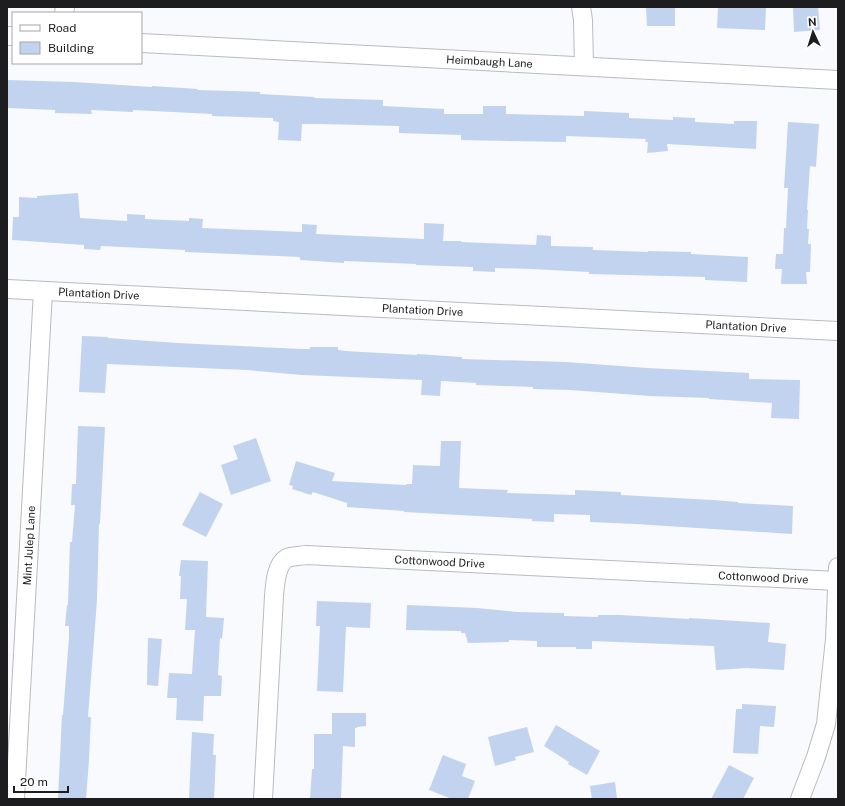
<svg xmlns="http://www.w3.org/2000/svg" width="845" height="806" font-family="'Public Sans',sans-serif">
<rect width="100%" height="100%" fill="#f9fafd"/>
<g fill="#c1d3ef">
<path d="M646,7H675V26H647Z"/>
<path d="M718,7H766L765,30L717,28Z"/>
<path d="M793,7H818L820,30L794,32Z"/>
<path d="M7,80L74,82L152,87V86L198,89L197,90L260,92V94L315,97L314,98L383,100V106L444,109V114H483V106H506V114L584,116V111L629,113V118L673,120V117L695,118V122L734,124V121H757L756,149L667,144L668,151L647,153L648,142H645L646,139L566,136V142L461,140V135L399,133V126L321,124H302L301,141L278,140L279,122L273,121V118L212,116V114L133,110V112L91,110L92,114L55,113V110L7,108Z"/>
<path d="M788,122L819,124L816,167L810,166L807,210H808L807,229H809L808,244H811L810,272H806L807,284H781L782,269H775L776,254H783L784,228H786L788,188H784Z"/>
<path d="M78,193L80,218L127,221V214L145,215V219L189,221V218L203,219L202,228L302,232V224L317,225L316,234L424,239V223L444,224L443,241H461V242L536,245L537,235L551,236V246L593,247V250L648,252V251L691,252V254L748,257L747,282L705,280V277L589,274V272L532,269L495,268V272L473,271V267L416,265V264L344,261V263L300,260V257L185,252V250L101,246L100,250L84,249V245L12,240L13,217H19V197L37,198V196Z"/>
<path d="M82,336L108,337V338L177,343L302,349H310V347H338V350L345,351L417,355V354L462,357V359L566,362L647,368L749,373V379L800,380L799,419L771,418L772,403L709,399V398L650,396L570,390L533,389V387L476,385V383L441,381L440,396L421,395L422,380L302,375L247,370L107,364L105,393L79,392Z"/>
<path d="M78,426L105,427L101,504L100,524H99L97,600L88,717H91L89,760L86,799H58L62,715H63L69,637V626H65L67,605H68L70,542H72L75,505H71L72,484H76Z"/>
<path d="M256,438L271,481L231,495L221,465L238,459L233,446Z"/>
<path d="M441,441H461L459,488L508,490L507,493L575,495V490L621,492V495L713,500L738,502V503L793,506L792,534L635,524L590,522V515L554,514V522L532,521V519L404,512V511L347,507V503L313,492L311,495L292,489L293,486L289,485L296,461L335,473L332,481L406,485V484H412L413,465L440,466Z"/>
<path d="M200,492L223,504L206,537L182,525Z"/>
<path d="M181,560L208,561L206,617L224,618L222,639L220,638L218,675L222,676L221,696H204L203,721L176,720L177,698H167L169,673L192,674L195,630H185L187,599H180L181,576H179Z"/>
<path d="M317,601L371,603L370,628L346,627L343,692L317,691L320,626H316Z"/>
<path d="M407,605L477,608L517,612L564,613V616L598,617V615H620L689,619V618L770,623L768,642L786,644L784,670L747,668L716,670L714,646L592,641V649H576V647H537V641L509,640V642L468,643L465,633H461V631L406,630Z"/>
<path d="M148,638L162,639L158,686L147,685Z"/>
<path d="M742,704L776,706L774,727L760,726L758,754L733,753L736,709H742Z"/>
<path d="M332,713H366V726L357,727V728H355V747L343,746L341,799H310L312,769H314V734H332Z"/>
<path d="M556,725L600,751L587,775L568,764L569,762L544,746Z"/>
<path d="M527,727L534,752L515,757L516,760L495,766L488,737Z"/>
<path d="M192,732L214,734L213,755H216L214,799H189Z"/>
<path d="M443,755L466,764L462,776L475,781L468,799H452L429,790Z"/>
<path d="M729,765L754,778L743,799H711Z"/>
<path d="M615,782L617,799H592L590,786Z"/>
</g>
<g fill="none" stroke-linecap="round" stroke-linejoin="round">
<g stroke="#babac4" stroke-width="20">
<g id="street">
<path d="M581,7L583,20L584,66"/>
<path d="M64,13L65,7"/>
<path d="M7,36H13"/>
<path id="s1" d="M141,43L838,80"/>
<path id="s2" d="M7,289L838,331"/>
<path id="s3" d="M15,799L43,291"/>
<path id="s4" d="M263,799L274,596C275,584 276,564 287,558C293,556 300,556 306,555L837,581"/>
<path d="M800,799L816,757L826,724L835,639L838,567"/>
</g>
</g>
<use href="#street" stroke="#fff" stroke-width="18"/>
</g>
<g text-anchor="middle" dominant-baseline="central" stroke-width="3.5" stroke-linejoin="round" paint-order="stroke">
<g font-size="11" fill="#1d1d20" stroke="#fff">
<text stroke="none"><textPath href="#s1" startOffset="349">Heimbaugh Lane</textPath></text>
<text stroke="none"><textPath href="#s2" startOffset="92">Plantation Drive</textPath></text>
<text stroke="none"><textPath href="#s2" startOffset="416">Plantation Drive</textPath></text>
<text stroke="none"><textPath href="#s2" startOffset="740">Plantation Drive</textPath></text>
<text stroke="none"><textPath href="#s3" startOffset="254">Mint Julep Lane</textPath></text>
<text stroke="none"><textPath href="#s4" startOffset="398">Cottonwood Drive</textPath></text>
<text stroke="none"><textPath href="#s4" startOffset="722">Cottonwood Drive</textPath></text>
</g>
</g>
<rect width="845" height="806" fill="none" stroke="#1d1d20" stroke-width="16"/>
<rect x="12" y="12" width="130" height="52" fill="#ffffff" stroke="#a5a5a6"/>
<rect x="20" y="25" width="20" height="6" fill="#ffffff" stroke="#a5a5a6"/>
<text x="48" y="32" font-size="12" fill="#1d1d20">Road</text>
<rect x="20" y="42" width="20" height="12" fill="#c1d3ef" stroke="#a5a5a6"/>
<text x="48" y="52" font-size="12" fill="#1d1d20">Building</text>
<g transform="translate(813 32) rotate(356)" stroke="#ffffff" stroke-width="3" paint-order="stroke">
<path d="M0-3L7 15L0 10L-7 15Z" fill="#1d1d20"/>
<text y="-6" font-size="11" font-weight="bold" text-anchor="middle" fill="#1d1d20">N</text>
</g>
<path d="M14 786v6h54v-6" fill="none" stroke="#1d1d20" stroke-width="2"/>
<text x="20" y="786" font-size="12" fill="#1d1d20" stroke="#ffffff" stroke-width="3" paint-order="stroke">20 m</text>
</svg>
